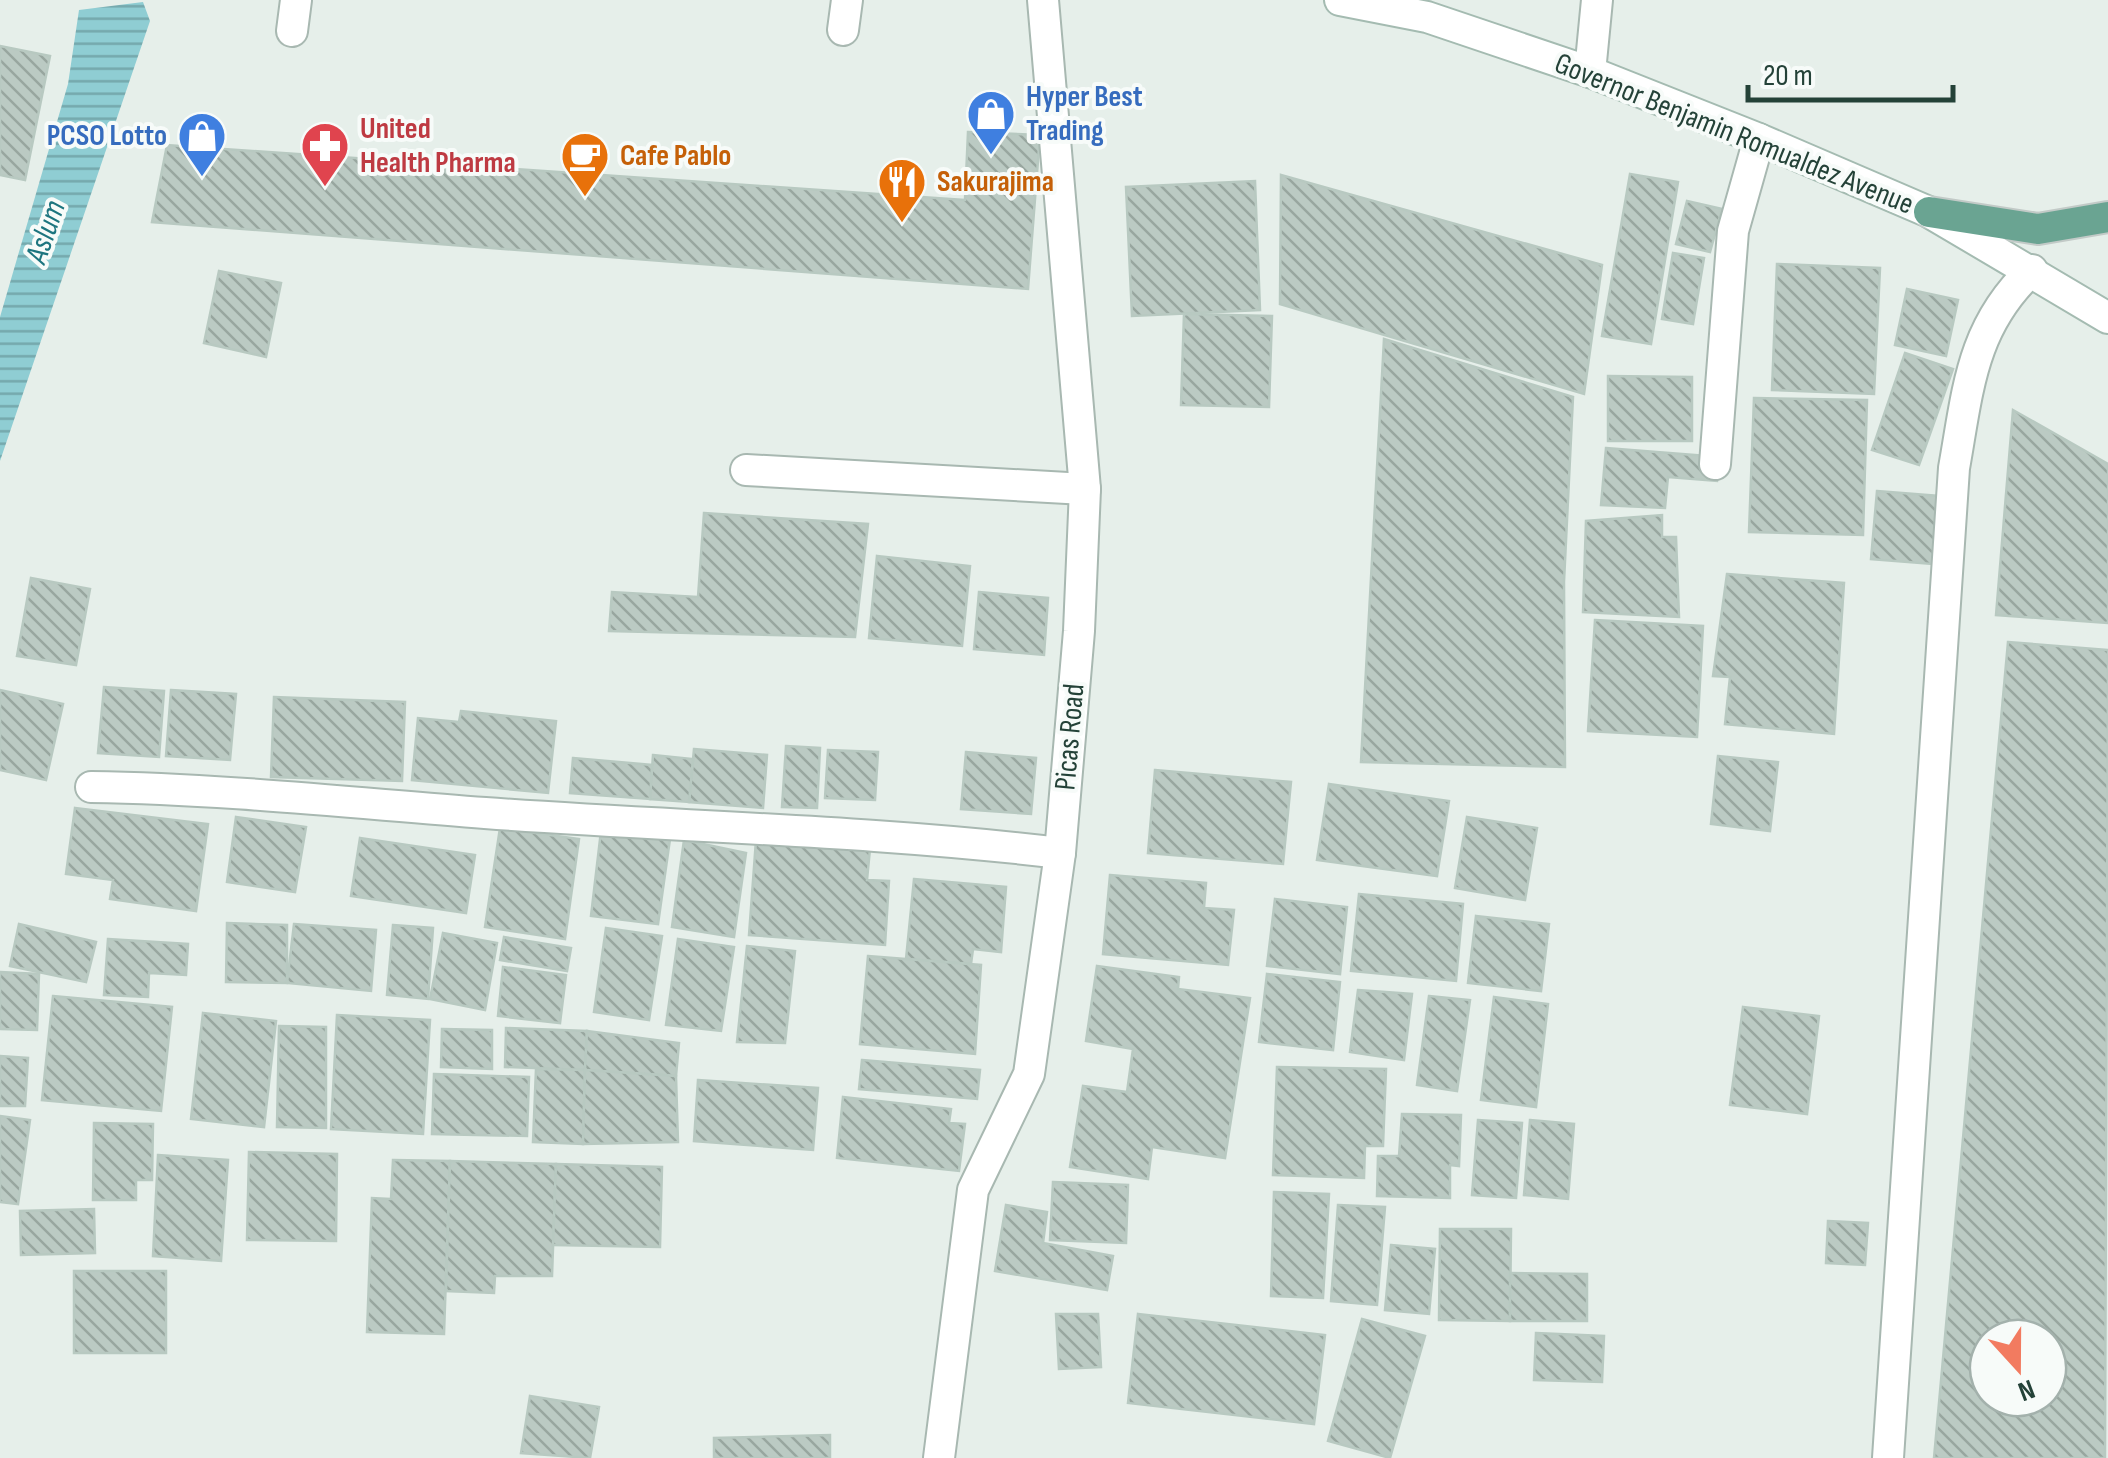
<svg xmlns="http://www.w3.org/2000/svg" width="2108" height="1458" font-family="'Sofia Sans Condensed',sans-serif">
<defs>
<pattern id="water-rules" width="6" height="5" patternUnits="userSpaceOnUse" patternTransform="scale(2.5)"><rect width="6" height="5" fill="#8fcdd3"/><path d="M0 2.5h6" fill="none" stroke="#75a8ac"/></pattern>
<pattern id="building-back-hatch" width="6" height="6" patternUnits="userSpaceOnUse" patternTransform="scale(2.5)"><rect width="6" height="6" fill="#bbcac3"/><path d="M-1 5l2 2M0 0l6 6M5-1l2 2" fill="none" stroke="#98a69f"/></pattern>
</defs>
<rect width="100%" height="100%" fill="#e6efea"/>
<path fill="url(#water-rules)" d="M143,2L150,21L0,461V317L68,84L79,10Z"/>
<g fill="url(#building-back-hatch)" stroke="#b8c9c1" stroke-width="2.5" fill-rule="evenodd">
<path d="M0,46L50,56L25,180L0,175Z"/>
<path d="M968,132L1040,135L1028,289L152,222L167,145L965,200Z"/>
<path d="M1630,174L1678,182L1651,344L1602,336Z"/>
<path d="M1281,175L1602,265L1584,394L1280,304Z"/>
<path d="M1255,181L1260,310L1132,316L1126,187Z"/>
<path d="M1687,201L1722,209L1710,252L1676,244Z"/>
<path d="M1673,253L1704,258L1693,324L1662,319Z"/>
<path d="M1777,264L1880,268L1874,394L1772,390Z"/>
<path d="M219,271L281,283L266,357L204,343Z"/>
<path d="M1907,289L1958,300L1946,356L1895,345Z"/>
<path d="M1184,314L1272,316L1269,407L1181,405Z"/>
<path d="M1384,339L1573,397L1564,582L1565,767L1361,762Z"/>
<path d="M1905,353L1953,369L1919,465L1872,450Z"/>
<path d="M1608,376L1692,377V441H1608Z"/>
<path d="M1754,398L1867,400L1863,535L1749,532Z"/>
<path d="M2013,410L2108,464V623L1996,615Z"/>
<path d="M1606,448L1719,457L1717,481L1668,477L1665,508L1601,505Z"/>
<path d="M1877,491L1939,496L1932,564L1871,559Z"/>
<path d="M704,513L868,524L855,637L609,631L612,592L698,597Z"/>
<path d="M1662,515V537H1676L1679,617L1583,612L1586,521Z"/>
<path d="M877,556L970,566L962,646L869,638Z"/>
<path d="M1727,574L1844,583L1834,734L1725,724L1730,677L1713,676Z"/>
<path d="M31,578L90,589L76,665L17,656Z"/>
<path d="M979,592L1048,598L1044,655L974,649Z"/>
<path d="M1595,620L1703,626L1697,737L1588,731Z"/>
<path d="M2008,642L2108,650L2105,1458H1934ZM1988,1338H2048V1398H1988Z"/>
<path d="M104,687L164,691L159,757L98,753Z"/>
<path d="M0,690L63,704L46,780L0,770Z"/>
<path d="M171,690L236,694L230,760L166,756Z"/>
<path d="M274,697L405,702L402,781L271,777Z"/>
<path d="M461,711L556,721L548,793L412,780L418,718L459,722Z"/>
<path d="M786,746L820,748L817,808L782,807Z"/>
<path d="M694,749L767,755L763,808L689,802Z"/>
<path d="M828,750L878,752L875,800L825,798Z"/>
<path d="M966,752L1036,758L1031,814L961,809Z"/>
<path d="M653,755L693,759L689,802L650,799Z"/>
<path d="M1718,756L1778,762L1770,831L1711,824Z"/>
<path d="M573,758L652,765L650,799L570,793Z"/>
<path d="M1155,770L1291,782L1283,864L1148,853Z"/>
<path d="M1329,784L1449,801L1437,876L1317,860Z"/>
<path d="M75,808L208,824L196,911L110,899L113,880L66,874Z"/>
<path d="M236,817L306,827L295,892L227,882Z"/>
<path d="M1467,817L1537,828L1525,900L1455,888Z"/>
<path d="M500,828L579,839L565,939L485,927Z"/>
<path d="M601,831L670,839L658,924L591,916Z"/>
<path d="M360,838L475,855L466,913L351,896Z"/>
<path d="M684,840L746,853L734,937L672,927Z"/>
<path d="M756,840L870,849L867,880L889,881L885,945L749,935Z"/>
<path d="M1110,875L1206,883L1204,908L1234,910L1228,965L1103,954Z"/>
<path d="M914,879L1006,887L1001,952L973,949L971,964L906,959Z"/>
<path d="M1359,894L1463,904L1456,981L1351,971Z"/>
<path d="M1275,899L1347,907L1340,974L1267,966Z"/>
<path d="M1476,916L1549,924L1541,991L1468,983Z"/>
<path d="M227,923L287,925V983L226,982Z"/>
<path d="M19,924L96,942L86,982L10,966Z"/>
<path d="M294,924L376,930L371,991L287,983Z"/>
<path d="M393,925L433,928L428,999L387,995Z"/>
<path d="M606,928L662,936L649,1020L594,1012Z"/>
<path d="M443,933L497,943L485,1010L430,999Z"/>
<path d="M504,937L571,948L567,971L500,960Z"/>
<path d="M108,939L188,944L186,975L149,973L148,997L104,995Z"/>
<path d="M678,939L734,947L721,1031L666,1025Z"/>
<path d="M747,946L795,951L785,1043L737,1042Z"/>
<path d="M868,956L981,965L975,1054L860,1044Z"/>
<path d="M1097,966L1179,977L1178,989L1250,998L1225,1158L1152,1147L1148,1179L1070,1167L1083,1086L1127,1092L1133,1049L1086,1041Z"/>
<path d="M503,967L566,975L560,1023L498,1016Z"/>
<path d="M0,972L39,974L37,1030L0,1029Z"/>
<path d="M1267,974L1340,982L1333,1050L1259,1042Z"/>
<path d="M1358,990L1412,994L1404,1060L1350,1052Z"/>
<path d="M53,996L172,1007L161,1111L42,1100Z"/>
<path d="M1429,996L1470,1000L1457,1091L1417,1085Z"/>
<path d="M1494,997L1548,1004L1536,1107L1481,1100Z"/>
<path d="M1743,1007L1819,1016L1807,1114L1730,1105Z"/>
<path d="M203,1013L276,1021L264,1127L191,1119Z"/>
<path d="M337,1015L430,1020L423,1134L331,1129Z"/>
<path d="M279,1026L326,1027V1128L277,1127Z"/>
<path d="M506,1028L587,1031L585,1070L505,1067Z"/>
<path d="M442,1029L492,1030V1069L441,1067Z"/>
<path d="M587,1031L679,1043L676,1076L585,1070Z"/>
<path d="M0,1056L28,1058L25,1106H0Z"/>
<path d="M862,1060L980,1070L977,1099L859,1089Z"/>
<path d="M1277,1067L1386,1069L1383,1146H1365L1364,1178L1273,1175Z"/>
<path d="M536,1069L585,1070L583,1144L533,1142Z"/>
<path d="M585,1070L676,1076L678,1142L583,1144Z"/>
<path d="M434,1074L529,1077L527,1136L432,1134Z"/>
<path d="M698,1080L818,1088L813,1150L694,1141Z"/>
<path d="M843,1097L951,1109L949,1123L965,1124L959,1171L837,1158Z"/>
<path d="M1402,1114L1461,1115L1459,1166L1450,1165V1198L1377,1196L1378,1156H1399Z"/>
<path d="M0,1116L30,1120L18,1204L0,1202Z"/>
<path d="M1478,1120L1522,1123L1516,1198L1472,1195Z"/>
<path d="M1530,1120L1574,1124L1568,1199L1524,1195Z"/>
<path d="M94,1123L153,1124L152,1180H136V1200H93Z"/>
<path d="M249,1152L337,1154L336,1241L247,1240Z"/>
<path d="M158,1155L228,1160L221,1261L153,1256Z"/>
<path d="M393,1160L450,1161L444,1334L367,1332L372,1198L391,1199Z"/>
<path d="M450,1161L556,1164L552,1276H495L494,1293L446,1291Z"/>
<path d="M556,1164L662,1167L660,1247L553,1245Z"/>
<path d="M1053,1182L1128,1185L1126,1243L1050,1240Z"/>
<path d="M1274,1192L1329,1194L1323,1298L1271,1296Z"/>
<path d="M1006,1205L1047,1212L1043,1243L1113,1256L1107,1290L995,1271Z"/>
<path d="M1338,1205L1385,1207L1377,1305L1331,1301Z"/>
<path d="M94,1209L95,1253L21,1255L20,1211Z"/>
<path d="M1828,1221L1868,1223L1865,1265L1826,1263Z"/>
<path d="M1440,1229H1511L1510,1321L1439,1320Z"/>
<path d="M1391,1245L1435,1249L1429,1314L1385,1310Z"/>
<rect x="74" y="1271" width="92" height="82"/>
<path d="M1510,1273L1587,1274V1321H1510Z"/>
<path d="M1056,1314H1098L1101,1367L1059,1369Z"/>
<path d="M1138,1314L1325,1335L1314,1424L1128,1403Z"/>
<path d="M1362,1319L1425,1336L1390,1458L1328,1441Z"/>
<path d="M1536,1333L1604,1336L1602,1382L1534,1380Z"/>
<path d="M530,1396L599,1407L590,1458L521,1453Z"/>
<path d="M830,1435V1458H714V1438Z"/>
</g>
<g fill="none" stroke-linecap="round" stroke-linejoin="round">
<g stroke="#a8b8b1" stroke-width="34">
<g id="lane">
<path d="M843,30L847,0"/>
<path d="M292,31L296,0"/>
<path d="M1590,72L1597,0"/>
<path d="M1715,464L1733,231L1759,139"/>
<path d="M746,470L1085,489"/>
</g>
</g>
<g stroke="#a8b8b1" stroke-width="34">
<g id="street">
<path d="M91,787C223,789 353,803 485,813C676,827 869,830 1060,853"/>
<path d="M939,1458L973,1190L1029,1074L1060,853L1079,631L1085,489L1043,0"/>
<path d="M1888,1458L1954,468C1968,390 1971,327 2032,270"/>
</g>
</g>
<g stroke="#a4bbb1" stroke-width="34">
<path id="secondary" d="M1340,0L1427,17L1590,72L1759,139L1929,212L2108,318"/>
</g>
<g stroke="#c2cac7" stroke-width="34">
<path id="primary" d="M1929,212L2038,229L2108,217"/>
</g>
<use href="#lane" stroke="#fff" stroke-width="30"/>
<use href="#street" stroke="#fff" stroke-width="30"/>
<use href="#secondary" stroke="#fff" stroke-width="30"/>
<use href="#primary" stroke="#6aa492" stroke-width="30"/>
</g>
<defs>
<g id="shop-pin" transform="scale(2.5)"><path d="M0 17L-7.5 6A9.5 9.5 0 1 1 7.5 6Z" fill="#3f7fe0" stroke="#f7fbf9"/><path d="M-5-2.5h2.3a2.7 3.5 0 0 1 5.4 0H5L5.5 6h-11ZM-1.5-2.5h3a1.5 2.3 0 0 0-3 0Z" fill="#fff"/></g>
<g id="pharmacy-pin" transform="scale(2.5)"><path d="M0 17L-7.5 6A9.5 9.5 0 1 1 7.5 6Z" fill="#e0444e" stroke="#f7fbf9"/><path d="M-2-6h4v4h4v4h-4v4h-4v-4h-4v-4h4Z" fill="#fff"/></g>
<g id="cafe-pin" transform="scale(2.5)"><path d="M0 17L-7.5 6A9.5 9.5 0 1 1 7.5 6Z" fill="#e8710a" stroke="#f7fbf9"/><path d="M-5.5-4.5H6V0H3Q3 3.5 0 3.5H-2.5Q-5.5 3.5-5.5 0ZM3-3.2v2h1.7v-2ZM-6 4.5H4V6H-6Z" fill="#fff"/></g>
<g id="restaurant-pin" transform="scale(2.5)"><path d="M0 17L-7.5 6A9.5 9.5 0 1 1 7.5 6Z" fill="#e8710a" stroke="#f7fbf9"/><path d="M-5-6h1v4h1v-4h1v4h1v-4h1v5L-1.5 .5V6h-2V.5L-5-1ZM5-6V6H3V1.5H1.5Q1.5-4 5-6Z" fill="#fff"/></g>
</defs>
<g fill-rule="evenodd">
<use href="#shop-pin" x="991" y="114"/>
<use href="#shop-pin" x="202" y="136"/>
<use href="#pharmacy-pin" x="325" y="146"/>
<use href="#cafe-pin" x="585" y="156"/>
<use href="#restaurant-pin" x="902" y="182"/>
</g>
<g text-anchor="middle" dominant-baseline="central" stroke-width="8" stroke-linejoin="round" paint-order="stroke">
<g font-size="30" font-weight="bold" fill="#366cbe" stroke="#f7fbf9" text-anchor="start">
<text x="1026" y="97">Hyper Best<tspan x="1026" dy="34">Trading</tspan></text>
<text x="167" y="136" text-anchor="end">PCSO Lotto</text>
</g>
<g font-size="30" font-weight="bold" fill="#be3a42" stroke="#f7fbf9" text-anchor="start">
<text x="360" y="129">United<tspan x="360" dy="34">Health Pharma</tspan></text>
</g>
<g font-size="30" fill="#244238" stroke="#f7fbf9">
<text transform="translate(1734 134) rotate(22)">Governor Benjamin Romualdez Avenue</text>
<text transform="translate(1070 737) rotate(-85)">Picas Road</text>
</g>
<g font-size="30" font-weight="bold" fill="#c56008" stroke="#f7fbf9" text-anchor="start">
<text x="620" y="156">Cafe Pablo</text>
<text x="937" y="182">Sakurajima</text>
</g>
<g font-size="32" font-style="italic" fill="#1d757f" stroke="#f7fbf9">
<text transform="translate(46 232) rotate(-71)">Aslum</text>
</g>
</g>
<g transform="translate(2018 1368) rotate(159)"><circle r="48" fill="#f7fbf9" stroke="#a3b1ac" stroke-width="2.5"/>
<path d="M0-8L18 38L0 25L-18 38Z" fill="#f27b60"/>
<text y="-15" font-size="28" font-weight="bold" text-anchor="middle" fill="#244238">N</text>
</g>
<path d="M1748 85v15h205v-15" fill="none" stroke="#244238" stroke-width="5"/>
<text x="1763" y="85" font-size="30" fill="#244238" stroke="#f7fbf9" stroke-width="8" paint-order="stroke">20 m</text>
</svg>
